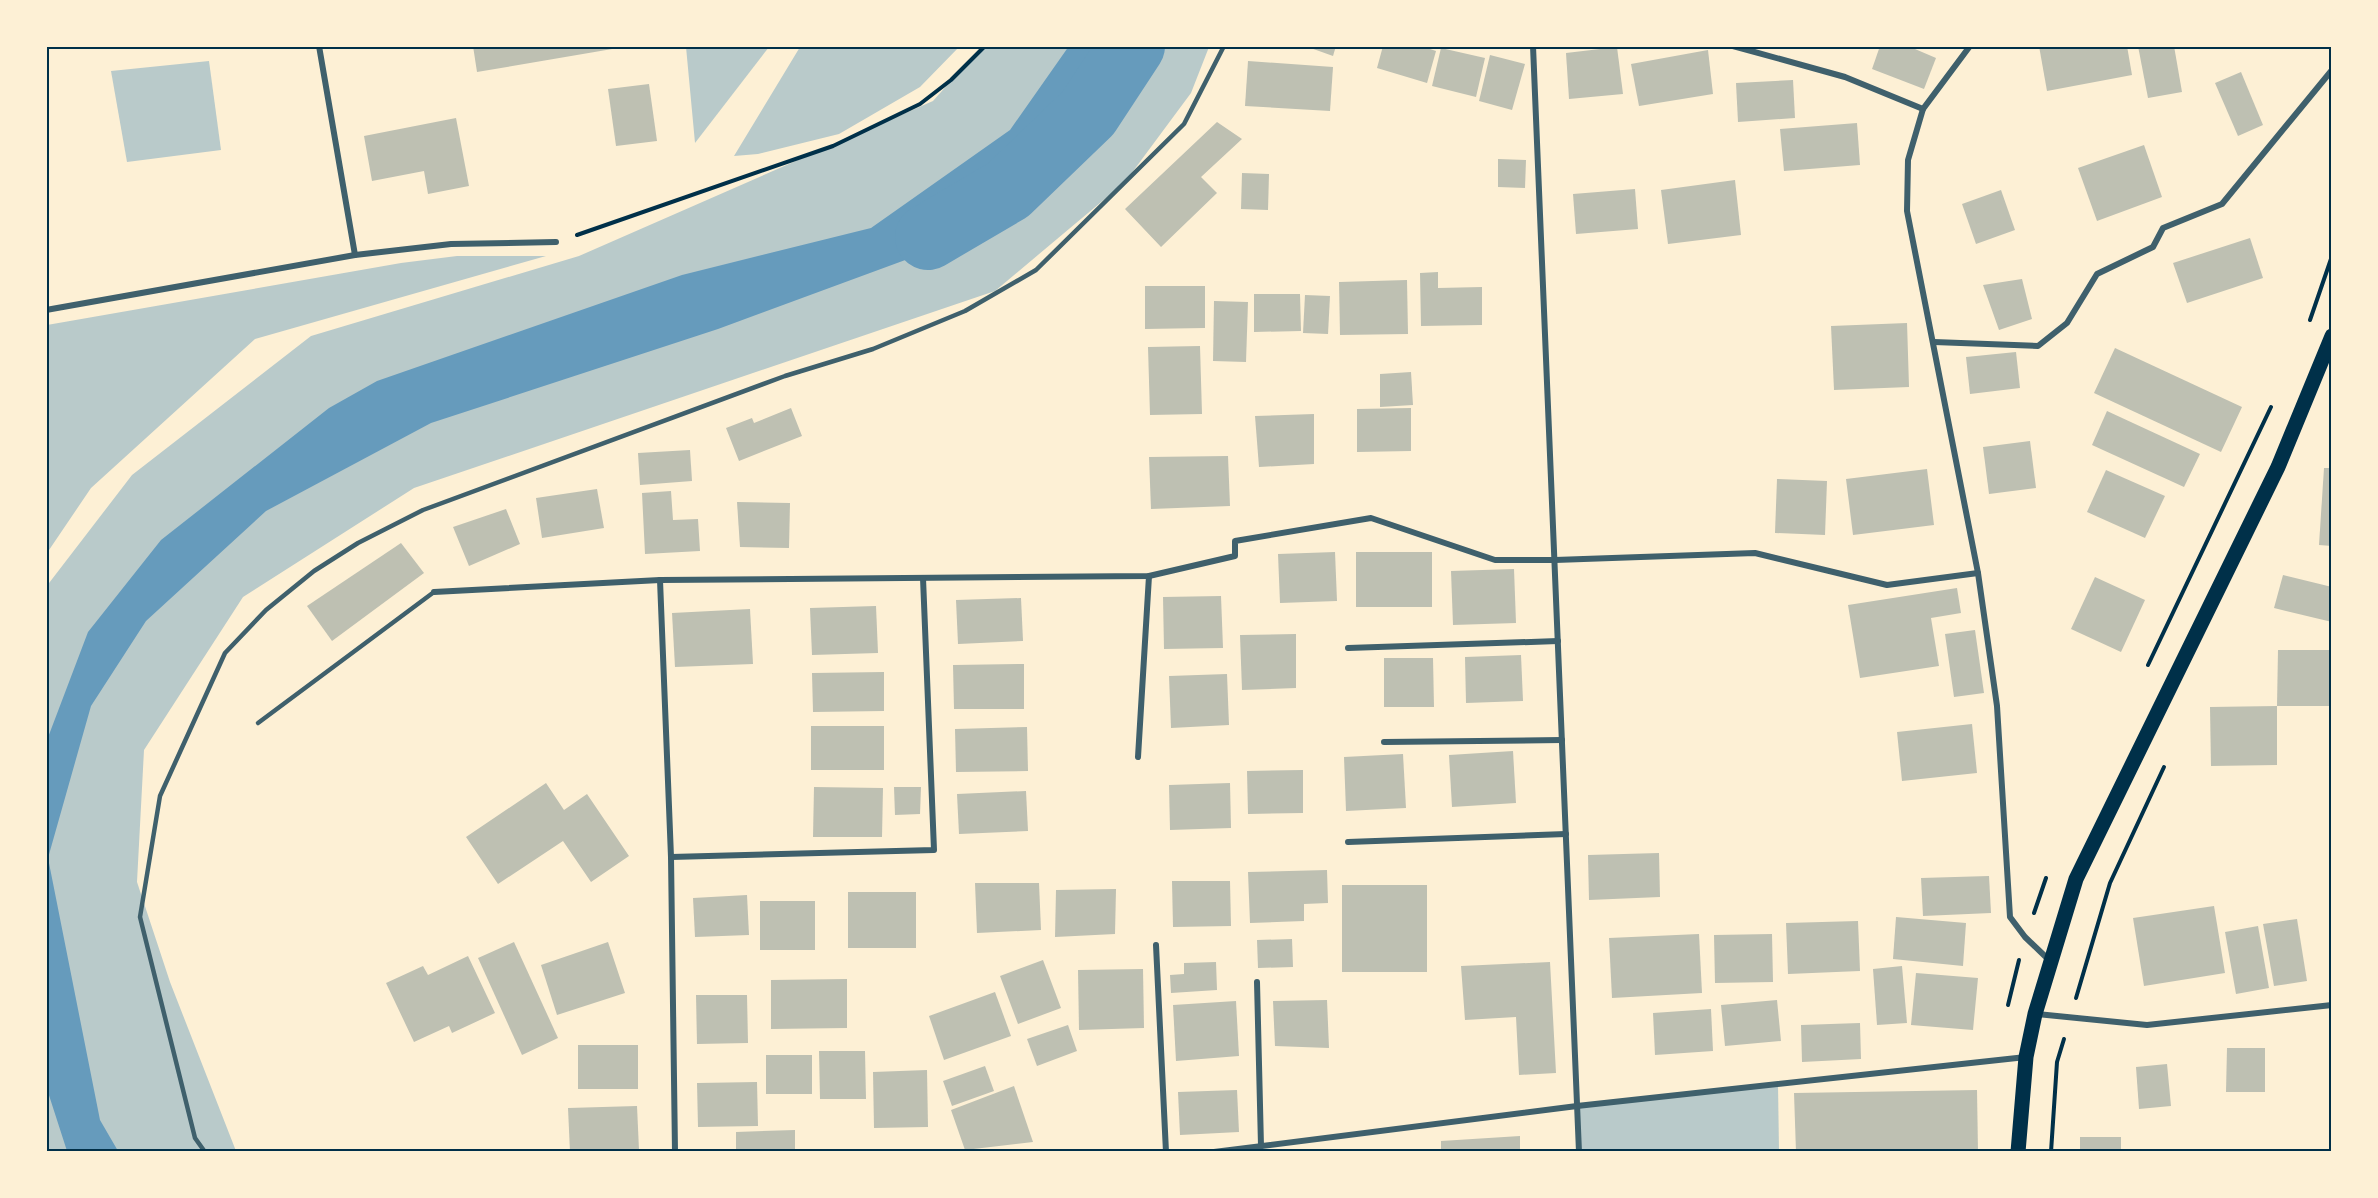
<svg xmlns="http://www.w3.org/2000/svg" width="2378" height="1198" font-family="Commissioner,sans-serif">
<rect width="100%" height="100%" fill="#fdf0d5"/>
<g fill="#b9caca">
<path d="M686,47H769L695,143Z"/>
<path d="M800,47V46L959,47L920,87L839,134L758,154L734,156Z"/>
<path d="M981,47H1209L1191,93L1125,182L995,291L414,488L243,597L144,750L137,882L170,982L236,1151H47L46,587L132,475L311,336L579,256L933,101Z"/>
<path d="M209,61L221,150L127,162L111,71Z"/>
<path d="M457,256H546L255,339L91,488L47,553V325L401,263Z"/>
<path d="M1778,1084L1779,1151H1579L1577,1106Z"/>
</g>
<path fill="#669bbc" d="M1069,46L1136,47L1092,125L927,252L718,329L431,423L266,511L146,621L91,706L48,858L100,1120L118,1151H67L46,1086L47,740L88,632L161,540L329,408L377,381L682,275L871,228L1010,130Z"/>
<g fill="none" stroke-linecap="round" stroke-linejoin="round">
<path stroke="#669bbc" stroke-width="66" d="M928,237L1008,190L1088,113L1132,46"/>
</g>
<g fill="#bec0b2">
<path d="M473,46H618V48L477,72Z"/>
<path d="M1305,46H1336L1333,56Z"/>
<path d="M1383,46H1421L1436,51L1427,83L1377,68Z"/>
<path d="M1880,46H1908L1936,58L1924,89L1872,69Z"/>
<path d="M2039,46H2127L2132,75L2047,91Z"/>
<path d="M2138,46H2174L2182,92L2148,98Z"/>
<path d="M1617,47L1623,94L1569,99L1566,53Z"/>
<path d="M1441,48L1485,58L1476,97L1432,86Z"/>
<path d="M1708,50L1713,94L1639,106L1631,64Z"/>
<path d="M1490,55L1525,64L1512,110L1479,101Z"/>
<path d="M1248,61L1333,67L1330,111L1245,106Z"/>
<path d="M2241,72L2263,125L2238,136L2215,83Z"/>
<path d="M1793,80L1795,118L1738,122L1736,83Z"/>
<path d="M649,84L657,141L616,146L608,89Z"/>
<path d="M456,118L469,186L428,194L424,171L372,181L364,136Z"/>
<path d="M1217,122L1242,139L1201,177L1217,193L1161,247L1125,209Z"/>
<path d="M1857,123L1860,165L1784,171L1780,129Z"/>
<path d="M2144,145L2162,197L2097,221L2078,168Z"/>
<path d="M1498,159L1526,160L1525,188L1498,187Z"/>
<path d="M1242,173L1269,174L1268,210L1241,209Z"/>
<path d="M1735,180L1741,235L1668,244L1661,190Z"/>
<path d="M1635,189L1638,229L1576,234L1573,194Z"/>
<path d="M2001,190L2015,230L1976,244L1962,204Z"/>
<path d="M2250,238L2263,278L2187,303L2173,263Z"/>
<path d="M1438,272V288L1482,287V325L1421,326L1420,273Z"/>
<path d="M2022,279L2032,319L1999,330L1983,285Z"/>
<path d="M1407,280L1408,334L1340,335L1339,282Z"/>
<path d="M1145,286H1205V328L1145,329Z"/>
<path d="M1254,294H1300L1301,331L1254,332Z"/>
<path d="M1305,295L1330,296L1328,334L1303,333Z"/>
<path d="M1214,301L1248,302L1246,362L1213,361Z"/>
<path d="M1907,323L1909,387L1834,390L1831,326Z"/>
<path d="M1200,346L1202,414L1150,415L1148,347Z"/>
<path d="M2115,348L2242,407L2221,452L2094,393Z"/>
<path d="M2016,352L2020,388L1970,394L1966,357Z"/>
<path d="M1411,372L1413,405L1380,407V374Z"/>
<path d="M791,408L802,436L739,461L726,428L752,418L754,423Z"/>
<path d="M1411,408V451L1357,452V409Z"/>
<path d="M2107,411L2200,454L2184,487L2092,445Z"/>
<path d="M1314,414V464L1259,467L1255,416Z"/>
<path d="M2030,441L2036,488L1989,494L1983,447Z"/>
<path d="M690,450L692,481L640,485L638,453Z"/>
<path d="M1228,456L1230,506L1151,509L1149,457Z"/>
<path d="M2324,468H2332V546L2319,545Z"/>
<path d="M1927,469L1934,525L1853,535L1846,479Z"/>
<path d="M2106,470L2165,496L2145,538L2087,512Z"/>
<path d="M1777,479L1827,481L1825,535L1775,533Z"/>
<path d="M597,489L604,528L542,538L536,498Z"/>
<path d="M671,491L673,520L698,519L700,551L645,554L642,493Z"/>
<path d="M737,502L790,503L789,548L740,547Z"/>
<path d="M506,509L520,544L469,566L453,527Z"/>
<path d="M401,543L424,573L332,641L307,606Z"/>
<path d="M1335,552L1337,601L1280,603L1278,554Z"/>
<rect x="1356" y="552" width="76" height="55"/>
<path d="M1514,569L1516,623L1453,625L1451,571Z"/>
<path d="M2283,575L2332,587V622L2274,608Z"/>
<path d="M2095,577L2145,600L2121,652L2071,629Z"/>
<path d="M1957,588L1961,613L1931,618L1939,666L1860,678L1848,605Z"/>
<path d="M1221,596L1223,648L1164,649L1163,597Z"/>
<path d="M1021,598L1023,641L958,644L956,600Z"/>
<path d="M876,606L878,653L812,655L810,608Z"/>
<path d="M750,609L753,664L675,667L672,613Z"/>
<path d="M1975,630L1984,693L1954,697L1945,634Z"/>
<path d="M1296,634V688L1242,690L1240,635Z"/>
<path d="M2278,650H2332V706H2277Z"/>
<path d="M1521,655L1523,701L1466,703L1465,657Z"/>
<path d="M1384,658H1433L1434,707H1384Z"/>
<path d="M1024,664V709H954L953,665Z"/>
<path d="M884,672V711L813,712L812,673Z"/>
<path d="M1227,674L1229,725L1171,728L1169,676Z"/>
<path d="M2277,706V765L2211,766L2210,707Z"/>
<path d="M1972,724L1977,773L1902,781L1897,732Z"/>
<rect x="811" y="726" width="73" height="44"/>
<path d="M1027,727L1028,771L956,772L955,729Z"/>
<path d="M1513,751L1516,803L1452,807L1449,755Z"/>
<path d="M1403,754L1406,808L1346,811L1344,757Z"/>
<path d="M1303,770V813L1248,814L1247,771Z"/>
<path d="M546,783L564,810L587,794L629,856L591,882L563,841L498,884L466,837Z"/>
<path d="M1230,783L1231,828L1170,830L1169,785Z"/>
<path d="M814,787L883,788L882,837H813Z"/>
<path d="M894,787H921L920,814L895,815Z"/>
<path d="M1026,791L1028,831L959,834L957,794Z"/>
<path d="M1659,853L1660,897L1589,900L1588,855Z"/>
<path d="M1327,870L1328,903L1304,904V921L1250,923L1248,872Z"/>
<path d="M1989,876L1991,913L1923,916L1921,878Z"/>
<path d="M1172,881H1230L1231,926L1173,927Z"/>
<path d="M975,883H1039L1041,930L977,933Z"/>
<rect x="1342" y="885" width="85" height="87"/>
<path d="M1116,889L1115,934L1055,937L1056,890Z"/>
<rect x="848" y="892" width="68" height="56"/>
<path d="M747,895L749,935L695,937L693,898Z"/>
<rect x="760" y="901" width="55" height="49"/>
<path d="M2214,906L2225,973L2144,986L2133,918Z"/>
<path d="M1896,917L1966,923L1963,966L1893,959Z"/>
<path d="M2297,919L2307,981L2274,986L2263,924Z"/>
<path d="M1858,921L1860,971L1788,974L1786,923Z"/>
<path d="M2258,926L2269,988L2236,994L2225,932Z"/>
<path d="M1699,934L1702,993L1612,998L1609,938Z"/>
<path d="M1772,934L1773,982L1715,983L1714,935Z"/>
<path d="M1292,939L1293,967L1258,968L1257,940Z"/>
<path d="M514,942L558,1038L522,1055L478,958Z"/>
<path d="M608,942L625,993L557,1015L541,965Z"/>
<path d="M468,956L495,1013L452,1033L449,1026L414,1042L386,983L423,966L428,975Z"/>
<path d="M1043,960L1061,1008L1018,1024L1000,976Z"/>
<path d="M1216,962L1217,990L1171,993L1170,975L1184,974V963Z"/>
<path d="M1550,962L1556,1073L1519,1075L1516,1017L1465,1020L1461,966Z"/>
<path d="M1902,966L1907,1023L1877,1025L1873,969Z"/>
<path d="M1143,969L1144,1028L1079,1030L1078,970Z"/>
<path d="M1916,973L1978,978L1973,1030L1911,1025Z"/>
<path d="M847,979V1028L771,1029V980Z"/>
<path d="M995,992L1011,1036L944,1060L929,1016Z"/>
<path d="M696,995H747L748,1043L697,1044Z"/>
<path d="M1327,1000L1329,1048L1275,1046L1273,1001Z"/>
<path d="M1777,1000L1781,1041L1725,1046L1721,1005Z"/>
<path d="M1236,1001L1239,1056L1176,1061L1173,1005Z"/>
<path d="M1711,1009L1713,1051L1655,1055L1653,1013Z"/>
<path d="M1860,1023L1861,1059L1802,1062L1801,1025Z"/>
<path d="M1068,1025L1077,1051L1037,1066L1027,1039Z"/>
<rect x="578" y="1045" width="60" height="44"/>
<path d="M2227,1048H2265V1092H2226Z"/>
<path d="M819,1051H865L866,1099H820Z"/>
<rect x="766" y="1055" width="46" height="39"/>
<path d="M2167,1064L2171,1106L2139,1109L2136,1067Z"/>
<path d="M985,1066L994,1091L952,1106L943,1081Z"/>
<path d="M927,1070L928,1127L874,1128L873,1072Z"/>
<path d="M757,1082L758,1126L698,1127L697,1083Z"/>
<path d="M1014,1086L1033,1142L965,1150L951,1110Z"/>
<path d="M1237,1090L1239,1132L1180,1135L1178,1092Z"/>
<path d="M1977,1090L1978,1152H1796L1794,1093Z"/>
<path d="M637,1106L639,1150L570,1152L568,1108Z"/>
<path d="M795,1130V1152H736V1132Z"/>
<path d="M1520,1136V1152H1441V1141Z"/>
<rect x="2080" y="1137" width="41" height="15"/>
</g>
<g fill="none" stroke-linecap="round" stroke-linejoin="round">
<g stroke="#003049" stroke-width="4">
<path d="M577,235L833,146L920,104L951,80L985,46"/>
<path d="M2310,320L2332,256"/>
<path d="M2148,665L2271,407"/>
<path d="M2034,913L2046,878"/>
<path d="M2076,998L2110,883L2164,767"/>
<path d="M2008,1005L2019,960"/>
<path d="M2051,1152L2057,1062L2064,1039"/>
</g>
<g stroke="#3f606c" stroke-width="4.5">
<path d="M258,723L434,592"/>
<path d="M205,1152L195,1138L140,917L160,796L225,653L266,610L314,571L358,543L423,510L785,376L873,349L965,311L1036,270L1184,124L1224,46"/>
</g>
<g stroke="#3f606c" stroke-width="6">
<path d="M319,46L355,255"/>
<path d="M1533,46L1579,1152"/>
<path d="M1733,46L1845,77L1923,109"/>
<path d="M1970,46L1923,109L1908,160L1907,211L1978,573L1997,706L2010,917L2025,937L2049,960"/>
<path d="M46,310L355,255L451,244L556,242"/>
<path d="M1934,342L2038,346L2067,323L2097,274L2153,247L2163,228L2222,204L2332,70"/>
<path d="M660,580L671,857L675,1152"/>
<path d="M434,592L660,580L1149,576L1235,556V541L1371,518L1495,560H1555L1755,553L1887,585L1978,573"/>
<path d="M1348,648L1558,641"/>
<path d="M1384,742L1562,740"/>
<path d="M1138,757L1149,576"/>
<path d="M1348,842L1566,834"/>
<path d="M671,857L934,850L923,578"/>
<path d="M1156,945L1166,1152"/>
<path d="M1257,982L1261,1146"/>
<path d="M2037,1014L2147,1025L2332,1005"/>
<path d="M1214,1152L1577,1106L2026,1057"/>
</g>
<path stroke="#003049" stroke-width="15" d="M2018,1152L2026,1057L2035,1014L2076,879L2278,467L2332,336"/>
</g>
<rect width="2378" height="1198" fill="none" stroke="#fdf0d5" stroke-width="96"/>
<rect x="48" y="48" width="2282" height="1102" fill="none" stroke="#003049" stroke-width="2"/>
</svg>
